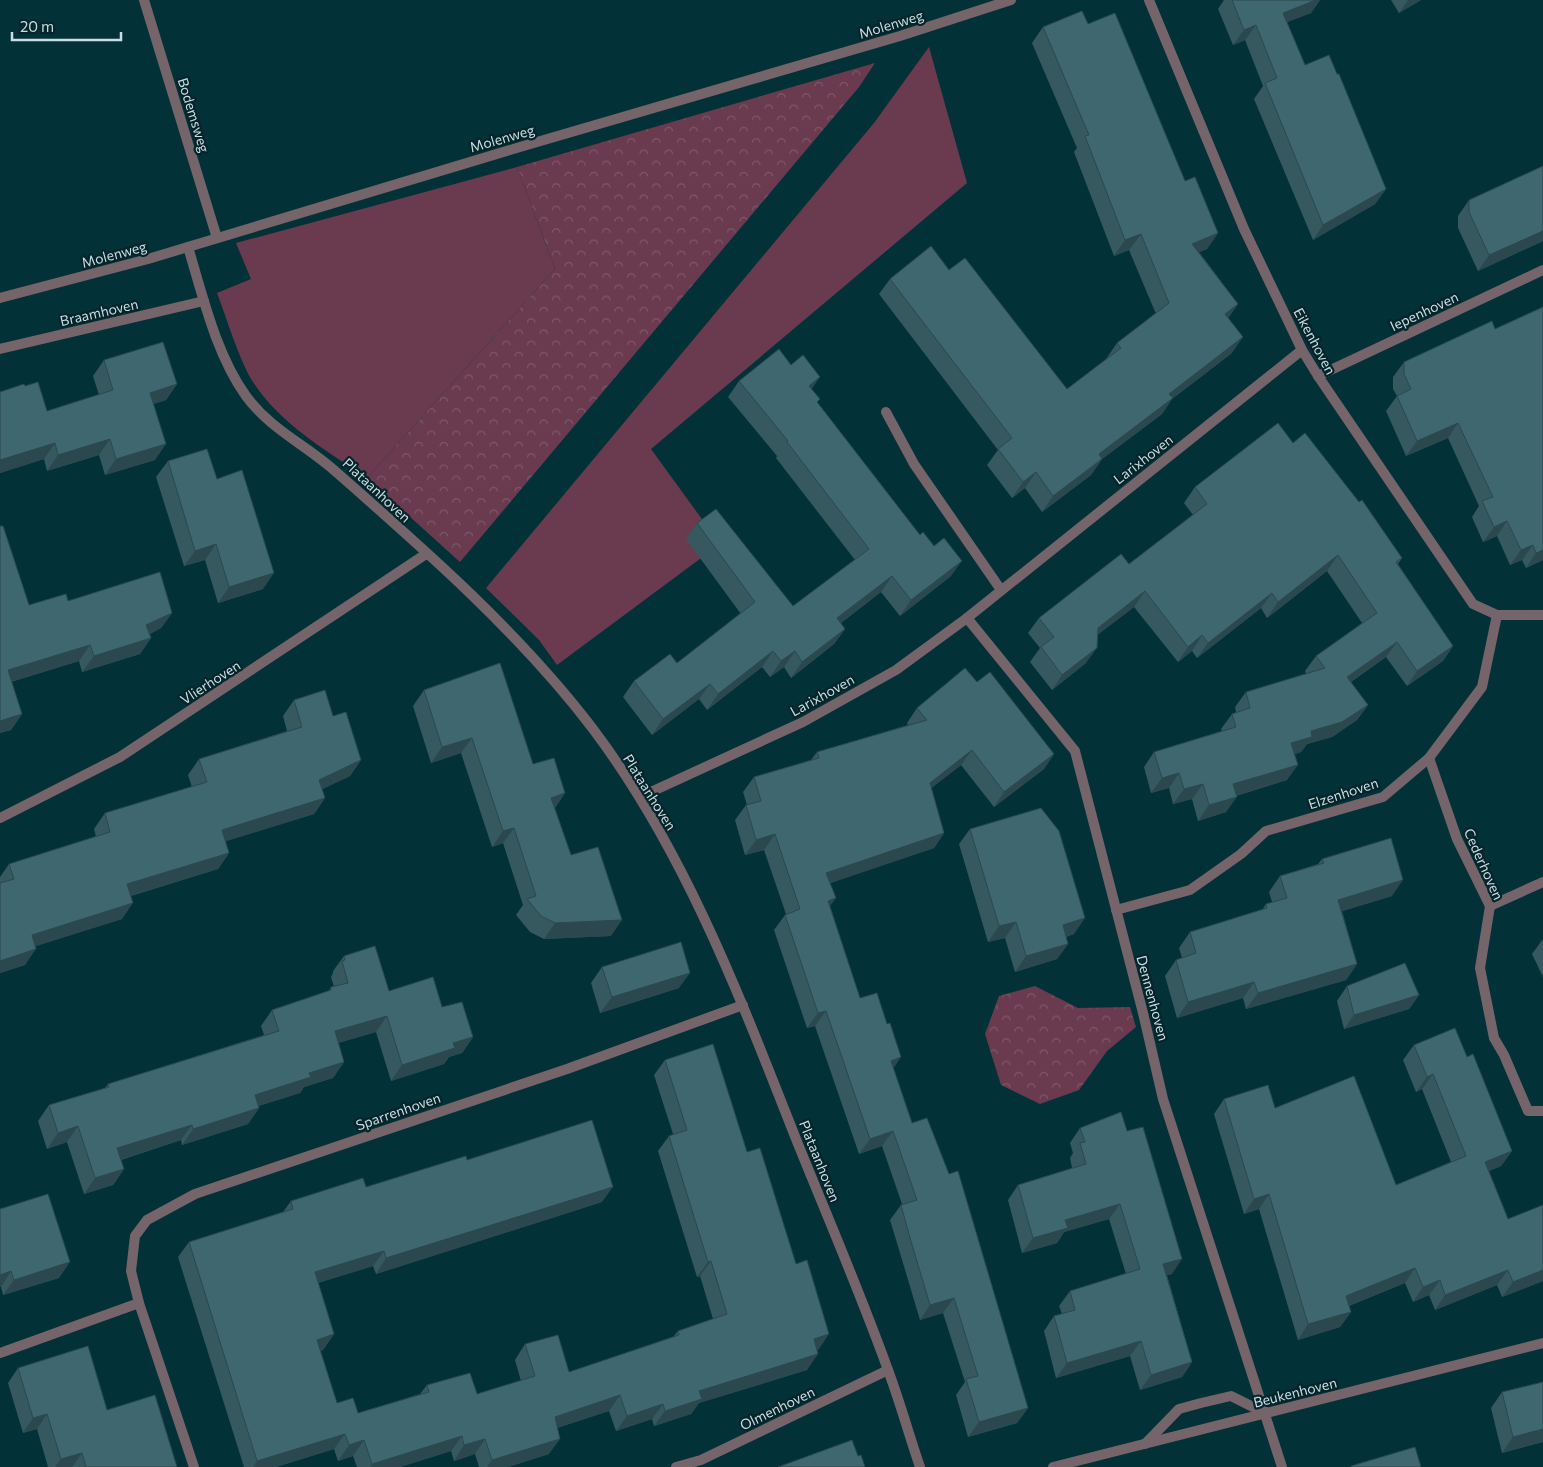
<svg xmlns="http://www.w3.org/2000/svg" width="1543" height="1467" font-family="Commissioner,sans-serif">
<defs>
<pattern id="forest-crowns" width="20" height="18" patternUnits="userSpaceOnUse" patternTransform="scale(1.25)"><rect width="20" height="18" fill="#6a3b4f"/><path d="M2 6a3 3 0 1 1 6 0M12 15a3 3 0 1 1 6 0" fill="none" stroke="#7e5768"/></pattern>
</defs>
<rect width="100%" height="100%" fill="#033138"/>
<g fill="#6a3b4f">
<path d="M929,47L967,183L651,449L720,544L557,665L539,640L486,588L874,123Z"/>
<path d="M517,167L555,269L367,478C327,451 280,424 253,382C239,360 227,319 217,293L251,279L236,243Z"/>
</g>
<g fill="url(#forest-crowns)">
<path d="M875,63L859,87L460,562L367,478L555,269L517,167Z"/>
<path d="M1035,986L1078,1008L1130,1007L1136,1027L1107,1051L1079,1090L1040,1104L1001,1085L985,1034L999,996Z"/>
</g>
<g fill="none" stroke-linecap="round" stroke-linejoin="round">
<path stroke="#75656b" stroke-width="10" d="M1145,1444L1179,1409L1201,1403L1231,1396L1265,1413"/>
<g stroke="#75656b" stroke-width="10">
<path d="M144,0L217,238"/>
<path d="M1149,0L1244,229L1302,350L1318,376L1473,604L1497,615H1543"/>
<path d="M188,247C203,297 216,354 246,396C270,429 306,445 335,471C425,550 520,633 593,729C685,851 740,997 796,1139C827,1216 860,1292 888,1370C900,1402 909,1435 920,1467"/>
<path d="M0,298L148,259L520,147L900,36L1011,0"/>
<path d="M0,349L204,301"/>
<path d="M1318,376L1543,270"/>
<path d="M886,412L914,464L1001,590"/>
<path d="M967,618L1075,751L1143,1013L1163,1099L1282,1467"/>
<path d="M1429,758L1457,839L1490,906L1480,968L1494,1038L1504,1055L1528,1111H1543"/>
<path d="M640,797L803,722L896,670L967,618L1302,350"/>
<path d="M0,818L120,757L426,554"/>
<path d="M1490,906L1543,882"/>
<path d="M1116,910L1190,890L1241,854L1266,831L1383,797L1429,758L1482,687L1497,615"/>
<path d="M0,1353L139,1303"/>
<path d="M194,1467L139,1303L131,1271L135,1236L147,1220L195,1194L567,1069L743,1005"/>
<path d="M676,1467L701,1460L888,1370"/>
<path d="M1053,1467L1543,1343"/>
</g>
</g>
<g fill="#35595f">
<path d="M1224,0H1320L1311,13L1287,22L1305,65L1337,74L1386,189L1375,204L1313,240L1254,99L1263,86L1245,40L1233,45L1218,9Z"/>
<path d="M1391,0H1421L1399,13Z"/>
<path d="M1088,24L1185,181L1218,233L1207,249L1199,252L1238,304L1228,318L1232,353L1172,399L1162,414L1102,459L1091,475L1042,512L1025,488L1012,498L987,465L998,450L879,294L890,279L949,270L1067,389L1106,359L1117,343L1156,314L1129,250L1114,256L1074,152L1077,148L1032,43L1043,27Z"/>
<path d="M1469,200L1543,241L1478,271L1458,228V216Z"/>
<path d="M1543,307V560L1526,568L1522,560L1510,565L1497,536L1483,542L1472,517L1479,506L1448,438L1406,456L1386,411L1397,396L1393,389V377L1404,362L1495,329Z"/>
<path d="M104,360L177,384L166,400L153,404L155,460L105,475L99,455L47,471L44,459L0,473V392L25,386L47,411L99,395L93,376Z"/>
<path d="M791,365L812,389L818,403L951,576L900,616L881,592L841,623L845,629L834,644L791,678L784,667L770,677L762,667L707,710L699,699L652,735L623,697L634,681L677,663L741,614L686,539L697,523L793,606L855,560L776,458L777,456L728,397L739,381Z"/>
<path d="M1293,443L1402,558L1398,564L1453,646L1443,661L1407,686L1386,657L1351,682L1368,705L1357,720L1332,737L1307,744L1301,752L1295,754L1287,780L1236,796L1226,812L1198,821L1192,799L1173,804L1169,788L1151,793L1144,767L1154,752L1222,731L1221,729L1232,714L1236,712L1235,707L1246,692L1306,674L1305,671L1316,656L1362,623L1327,571L1267,618L1261,608L1197,658L1192,651L1178,662L1134,607L1097,635L1086,663L1052,690L1030,662L1040,648L1028,633L1039,618L1129,564L1193,515L1184,503L1195,487Z"/>
<path d="M168,461L263,589L218,603L205,560L184,566L156,477Z"/>
<path d="M0,526H3L29,605L66,594L68,601L160,572L172,613L161,628L150,634L151,638L140,654L82,672L79,661L11,682L22,714L11,730L0,733Z"/>
<path d="M977,682L1054,754L1044,769L994,807L961,765L931,788L944,833L934,848L830,883V906L860,998L893,1068L912,1123L1028,1408L1017,1423L968,1437L956,1395L965,1382L943,1313L920,1320L900,1253L890,1220L901,1205L902,1204L882,1146L859,1154L815,1026L807,1028L774,930L785,915L786,914L764,850L745,855L735,820L746,805H747L743,792L754,777L811,760L817,752L908,725L907,723L917,708Z"/>
<path d="M424,690L533,764L565,793L555,808L571,855L611,936L544,939L530,932L516,915L523,905L503,843L492,847L461,753L431,763L413,706Z"/>
<path d="M294,700L333,716L361,760L350,776L322,789L325,798L314,814L225,841L229,853L218,869L131,896L122,919L35,946L25,965L0,973V877L9,864L96,837L94,829L105,813L192,787L188,775L199,759L287,731L283,716Z"/>
<path d="M970,829L1074,934L1066,937L1068,944L1057,959L1015,972L1005,938L988,942L959,844Z"/>
<path d="M1322,859L1392,896L1342,911L1357,964L1346,980L1246,1009L1243,998L1177,1018L1165,976L1176,960L1182,958L1179,948L1190,932L1262,910L1266,904L1272,902L1269,892L1280,876L1318,864Z"/>
<path d="M1543,939V977L1532,954Z"/>
<path d="M344,956L389,991L442,1007L473,1037L462,1053L449,1057L444,1064L391,1081L376,1032L338,1043L344,1062L333,1078L304,1087L300,1093L258,1106L259,1108L248,1124L182,1145L181,1140L121,1160L124,1169L113,1185L84,1194L67,1142L47,1149L38,1121L49,1105L105,1088L108,1084L264,1035L261,1026L272,1010L328,992L331,987H334L331,977L333,973V971Z"/>
<path d="M602,967L679,988L600,1013L591,983Z"/>
<path d="M1347,986L1419,995L1409,1009L1344,1029L1337,1001Z"/>
<path d="M1414,1045L1467,1057L1512,1151L1501,1166L1489,1171L1508,1219L1543,1205V1281L1502,1297L1497,1285L1435,1310L1429,1295L1413,1302L1405,1283L1349,1306L1351,1312L1340,1327L1298,1340L1259,1209L1244,1214L1214,1114L1224,1099L1275,1108L1396,1185L1451,1162L1422,1089L1416,1092L1403,1060Z"/>
<path d="M665,1060L747,1152L819,1349L817,1350L807,1370L699,1403L691,1414L654,1426L652,1419L616,1431L609,1411L557,1428L549,1454L508,1467H479L475,1454L454,1461L451,1451L400,1467H357L353,1456L338,1461L334,1449L276,1467H244L178,1257L189,1242L283,1212L291,1201L366,1187L467,1160L602,1202L376,1274L373,1266L318,1283L334,1334L323,1350L320,1351L337,1403L358,1413L420,1394L427,1385L477,1394L521,1381L515,1360L525,1344L569,1372L673,1337L678,1331L713,1319L700,1276L697,1277L658,1151L669,1136L673,1134L654,1075Z"/>
<path d="M1080,1128L1127,1131L1172,1274L1167,1275L1192,1362L1182,1377L1140,1390L1130,1356L1056,1378L1044,1331L1054,1316L1062,1314L1059,1306L1070,1291L1126,1274L1109,1219L1064,1232L1057,1243L1022,1253L1008,1200L1018,1185L1072,1168L1070,1158L1073,1153L1070,1143Z"/>
<path d="M0,1209L59,1278L3,1295L1,1287Z"/>
<path d="M18,1368L107,1410L177,1467H48L37,1429L23,1433L8,1383Z"/>
<path d="M1543,1382V1442L1502,1453L1491,1408L1502,1392Z"/>
</g>
<g fill="#2b484e">
<path d="M1316,0H1320L1311,13L1272,28L1283,13Z"/>
<path d="M1408,0H1421L1399,13Z"/>
<path d="M1256,25L1245,40L1233,45L1244,30Z"/>
<path d="M1386,189L1375,204L1313,240L1323,225Z"/>
<path d="M1543,231V241L1478,271L1489,255Z"/>
<path d="M1218,233L1207,249L1181,260L1192,244Z"/>
<path d="M1141,234L1129,250L1114,256L1125,240Z"/>
<path d="M1238,304L1227,320L1225,314Z"/>
<path d="M1243,337L1232,353L1172,399L1162,414L1102,459L1091,475L1042,512L1053,496L1099,454L1169,394Z"/>
<path d="M820,377L809,393V386Z"/>
<path d="M177,384L166,400L139,409L150,393Z"/>
<path d="M1458,423L1448,438L1406,456L1417,441Z"/>
<path d="M110,439L99,455L47,471L58,455Z"/>
<path d="M55,443L44,459L0,473V460Z"/>
<path d="M166,444L155,460L105,475L116,459Z"/>
<path d="M1036,472L1025,488L1012,498L1023,482Z"/>
<path d="M1507,521L1497,536L1483,542L1494,527Z"/>
<path d="M216,544L205,560L184,566L195,551Z"/>
<path d="M1533,545L1522,560L1510,565L1521,550Z"/>
<path d="M1543,550V560L1526,568L1536,553Z"/>
<path d="M1338,555L1327,571L1267,618L1278,602Z"/>
<path d="M962,561L951,576L900,616L911,600Z"/>
<path d="M274,573L263,589L218,603L229,587Z"/>
<path d="M892,576L881,592L826,634L837,618Z"/>
<path d="M1145,591L1134,607L1087,643L1098,628Z"/>
<path d="M1272,593L1261,608L1197,658L1208,643Z"/>
<path d="M172,613L161,628L135,641L146,625Z"/>
<path d="M845,629L834,644L791,678L802,662Z"/>
<path d="M1202,635L1192,651L1178,662L1188,647Z"/>
<path d="M151,638L140,654L82,672L94,656Z"/>
<path d="M1397,642L1386,657L1336,692L1347,677Z"/>
<path d="M90,645L79,661L0,685L8,670Z"/>
<path d="M1453,646L1443,661L1407,686L1417,671Z"/>
<path d="M1097,648L1086,663L1052,690L1062,675Z"/>
<path d="M773,651L762,667L707,710L718,694Z"/>
<path d="M795,651L784,667L770,677L781,661Z"/>
<path d="M710,684L699,699L652,735L663,719Z"/>
<path d="M1368,705L1357,720L1332,737L1307,744L1301,752L1281,759L1291,743L1311,731Z"/>
<path d="M22,714L11,730L0,733V721Z"/>
<path d="M472,738L461,753L431,763L442,747Z"/>
<path d="M972,750L961,765L919,798L930,783Z"/>
<path d="M1054,754L1044,769L994,807L1004,792Z"/>
<path d="M361,760L350,776L308,796L319,780Z"/>
<path d="M1298,765L1287,780L1222,800L1233,784Z"/>
<path d="M1179,773L1169,788L1151,793L1162,778Z"/>
<path d="M1203,784L1192,799L1173,804L1184,789Z"/>
<path d="M565,793L554,809L551,798Z"/>
<path d="M1237,797L1226,812L1198,821L1209,805Z"/>
<path d="M325,798L314,814L211,846L222,830Z"/>
<path d="M514,828L503,843L492,847L503,831Z"/>
<path d="M944,833L934,848L816,888L826,873Z"/>
<path d="M775,834L764,850L745,855L756,840Z"/>
<path d="M229,853L218,869L116,900L127,884Z"/>
<path d="M1403,880L1392,896L1327,916L1338,900Z"/>
<path d="M836,898L825,913L828,901Z"/>
<path d="M133,903L122,919L21,951L32,935Z"/>
<path d="M1085,918L1074,934L1052,941L1063,925Z"/>
<path d="M622,920L611,936L544,939L555,923Z"/>
<path d="M1016,922L1005,938L988,942L999,926Z"/>
<path d="M1068,944L1057,959L1015,972L1026,956Z"/>
<path d="M36,949L25,965L0,973V961Z"/>
<path d="M1357,964L1346,980L1246,1009L1258,993Z"/>
<path d="M690,973L679,988L600,1013L612,997Z"/>
<path d="M1254,982L1243,998L1177,1018L1188,1002Z"/>
<path d="M1419,995L1409,1009L1344,1029L1354,1015Z"/>
<path d="M826,1011L815,1026L807,1028L818,1013Z"/>
<path d="M387,1016L376,1032L324,1047L335,1031Z"/>
<path d="M473,1037L462,1053L449,1057L444,1064L391,1081L402,1065L453,1043Z"/>
<path d="M901,1057L891,1072V1061Z"/>
<path d="M344,1062L333,1078L304,1087L300,1093L243,1111L255,1095L309,1073Z"/>
<path d="M1433,1074L1422,1089L1416,1092L1427,1077Z"/>
<path d="M259,1108L248,1124L182,1145L193,1129Z"/>
<path d="M192,1125L181,1140L106,1164L117,1148Z"/>
<path d="M78,1126L67,1142L47,1149L58,1133Z"/>
<path d="M893,1131L882,1146L859,1154L870,1139Z"/>
<path d="M1512,1151L1501,1166L1474,1177L1485,1162Z"/>
<path d="M124,1169L113,1185L84,1194L95,1178Z"/>
<path d="M613,1187L602,1202L376,1274L386,1258Z"/>
<path d="M1269,1194L1259,1209L1244,1214L1254,1199Z"/>
<path d="M1120,1204L1109,1219L1064,1232L1057,1243L1022,1253L1033,1238L1065,1220Z"/>
<path d="M384,1251L373,1266L304,1287L315,1272Z"/>
<path d="M1182,1259L1172,1274L1153,1279L1163,1264Z"/>
<path d="M711,1261L700,1276L697,1277L708,1262Z"/>
<path d="M70,1262L59,1278L3,1295L14,1280Z"/>
<path d="M1415,1268L1405,1283L1335,1311L1346,1296Z"/>
<path d="M1508,1270L1497,1285L1435,1310L1445,1295Z"/>
<path d="M1543,1270V1281L1502,1297L1513,1282Z"/>
<path d="M11,1271L1,1287H0V1275Z"/>
<path d="M1440,1280L1429,1295L1413,1302L1423,1287Z"/>
<path d="M954,1298L943,1313L920,1320L930,1305Z"/>
<path d="M1351,1312L1340,1327L1298,1340L1308,1324Z"/>
<path d="M334,1334L323,1350L306,1355L317,1340Z"/>
<path d="M829,1334L819,1349L803,1354L814,1339Z"/>
<path d="M1141,1341L1130,1356L1056,1378L1067,1363Z"/>
<path d="M818,1354L807,1370L699,1403L691,1414L654,1426L665,1411L699,1391Z"/>
<path d="M1192,1362L1182,1377L1140,1390L1151,1375Z"/>
<path d="M620,1395L609,1411L544,1432L555,1417Z"/>
<path d="M663,1404L652,1419L616,1431L627,1416Z"/>
<path d="M1028,1408L1017,1423L968,1437L979,1422Z"/>
<path d="M47,1414L37,1429L23,1433L33,1418Z"/>
<path d="M1543,1429V1442L1502,1453L1513,1437Z"/>
<path d="M345,1434L334,1449L276,1467H253L257,1461Z"/>
<path d="M462,1436L451,1451L400,1467H370L372,1464Z"/>
<path d="M485,1439L475,1454L454,1461L464,1445Z"/>
<path d="M560,1439L549,1454L508,1467H487L492,1460Z"/>
<path d="M364,1440L353,1456L338,1461L349,1445Z"/>
<path d="M82,1453L72,1467H55L61,1459Z"/>
</g>
<g fill="#3e676f" stroke="#2b484e">
<path d="M1232,0H1316L1283,13L1305,65L1329,55L1337,74H1339L1386,189L1323,225L1265,83L1277,78L1256,25L1244,30Z"/>
<path d="M1082,11L1088,24L1115,13L1185,181L1195,177L1218,233L1192,244L1238,304L1225,314L1243,337L1169,394L1173,398L1099,454L1102,459L1053,496L1036,472L1023,482L998,449L1012,438L890,279L931,246L949,270L965,258L1067,389L1121,348L1117,343L1169,303L1141,234L1125,240L1085,136L1089,135L1043,27Z"/>
<path d="M1543,166V231L1489,255L1469,212V200Z"/>
<path d="M1543,307V550L1536,553L1533,545L1521,550L1507,521L1494,527L1482,501L1493,497L1458,423L1417,441L1397,396L1411,389L1404,374V362L1492,321L1495,329Z"/>
<path d="M163,342L177,384L150,393L166,444L116,459L110,439L58,455L55,443L0,460V392L24,384L25,386L38,382L47,411L113,390L104,360Z"/>
<path d="M779,349L791,365L803,355L820,377L809,386L820,399L817,402L920,535L923,532L934,546L944,538L962,561L911,600L892,576L837,618L845,629L802,662L795,651L781,661L773,651L718,694L710,684L663,719L634,681L670,654L677,663L755,602L697,523L716,509L793,606L869,549L787,442L788,441L739,381Z"/>
<path d="M1278,423L1293,443L1305,433L1359,502L1362,500L1402,558L1396,562L1453,646L1417,671L1397,642L1347,677L1368,705L1342,722L1311,731L1312,737L1291,743L1298,765L1233,784L1237,797L1209,805L1203,784L1184,789L1179,773L1162,778L1154,752L1236,727L1232,714L1250,708L1246,692L1325,668L1316,656L1377,613L1338,555L1278,602L1272,593L1208,643L1202,635L1188,647L1145,591L1098,628L1097,648L1062,675L1041,647L1054,637L1039,618L1121,554L1129,564L1207,504L1195,487Z"/>
<path d="M207,449L217,479L242,470L274,573L229,587L216,544L195,551L168,461Z"/>
<path d="M0,526H3L29,605L66,594L68,601L160,572L172,613L146,625L151,638L94,656L90,645L8,670L22,714L0,721Z"/>
<path d="M500,663L533,764L554,758L565,793L551,798L571,855L598,847L622,920L555,923L541,916L527,899L536,896L514,828L503,831L472,738L442,747L424,690Z"/>
<path d="M965,668L977,682L990,672L1054,754L1004,792L972,750L930,783L944,833L826,873L836,898L828,901L860,998L877,993L887,1024L890,1023L901,1057L891,1061L912,1123L927,1118L949,1174L958,1171L1028,1408L979,1422L966,1379L978,1376L954,1298L930,1305L910,1238L901,1205L917,1200L893,1131L870,1139L826,1011L818,1013L785,915L800,909L775,834L756,840L746,805L761,801L754,777L819,758L817,752L927,720L917,708Z"/>
<path d="M325,690L333,716L346,712L361,760L319,780L325,798L222,830L229,853L127,884L133,903L32,935L36,949L0,961V883L14,879L9,864L110,832L105,813L207,782L199,759L302,727L294,700Z"/>
<path d="M1041,808L1059,831L1085,918L1063,925L1068,944L1026,956L1016,922L999,926L970,829Z"/>
<path d="M1391,838L1403,880L1338,900L1357,964L1258,993L1254,982L1188,1002L1176,960L1196,953L1190,932L1267,908L1266,904L1287,898L1280,876L1324,863L1322,859Z"/>
<path d="M681,942L690,973L612,997L602,967Z"/>
<path d="M375,946L389,991L433,977L442,1007L462,1002L473,1037L453,1043L455,1048L402,1065L387,1016L335,1031L344,1062L309,1073L311,1077L255,1095L259,1108L193,1129L192,1125L117,1148L124,1169L95,1178L78,1126L58,1133L49,1105L109,1087L108,1084L279,1031L272,1010L331,990V987L348,983L342,961L345,960L344,956Z"/>
<path d="M1405,963L1419,995L1354,1015L1347,986Z"/>
<path d="M1455,1028L1467,1057L1473,1054L1512,1151L1485,1162L1508,1219L1543,1205V1270L1513,1282L1508,1270L1445,1295L1440,1280L1423,1287L1415,1268L1346,1296L1351,1312L1308,1324L1269,1194L1254,1199L1224,1099L1268,1085L1275,1108L1354,1076L1396,1185L1466,1156L1433,1074L1427,1077L1414,1045Z"/>
<path d="M713,1044L747,1152L760,1148L796,1264L807,1260L829,1334L814,1339L818,1354L699,1391L702,1399L665,1411L663,1404L627,1416L620,1395L555,1417L560,1439L492,1460L485,1439L464,1445L462,1436L372,1464L364,1440L349,1445L345,1434L257,1461L189,1242L293,1209L291,1201L363,1178L366,1187L466,1156L467,1160L592,1120L613,1187L386,1258L384,1251L315,1272L334,1334L317,1340L337,1403L353,1398L358,1413L429,1392L427,1385L470,1373L477,1394L535,1376L525,1344L558,1335L569,1372L679,1335L678,1331L727,1314L711,1261L708,1262L669,1136L687,1130L665,1060Z"/>
<path d="M1121,1112L1127,1131L1143,1127L1182,1259L1163,1264L1192,1362L1151,1375L1141,1341L1067,1363L1054,1316L1075,1310L1070,1291L1140,1269L1120,1204L1065,1220L1068,1228L1033,1238L1018,1185L1086,1164L1080,1143L1085,1142L1080,1128Z"/>
<path d="M48,1194L70,1262L14,1280L11,1271L0,1275V1209Z"/>
<path d="M88,1346L107,1410L155,1395L177,1467H86L82,1453L61,1459L47,1414L33,1418L18,1368Z"/>
<path d="M1543,1382V1429L1513,1437L1502,1392Z"/>
<path d="M852,1440L858,1456L861,1455L865,1467H778Z"/>
<path d="M1415,1447L1421,1467H1351V1466Z"/>
</g>
<g text-anchor="middle" dominant-baseline="central" stroke-width="4.5" stroke-linejoin="round" paint-order="stroke">
<g font-size="14" fill="#c8dee2" stroke="#05252b">
<text transform="translate(891 24) rotate(-17)">Molenweg</text>
<text transform="translate(194 115) rotate(73)">Bodemsweg</text>
<text transform="translate(502 138) rotate(-16)">Molenweg</text>
<text transform="translate(114 254) rotate(-15)">Molenweg</text>
<text transform="translate(1424 311) rotate(-25)">Iepenhoven</text>
<text transform="translate(99 312) rotate(-13)">Braamhoven</text>
<text transform="translate(1315 341) rotate(62)">Eikenhoven</text>
<text transform="translate(1143 459) rotate(-38)">Larixhoven</text>
<text transform="translate(377 490) rotate(43)">Plataanhoven</text>
<text transform="translate(210 682) rotate(-33)">Vlierhoven</text>
<text transform="translate(822 695) rotate(-29)">Larixhoven</text>
<text transform="translate(650 792) rotate(58)">Plataanhoven</text>
<text transform="translate(1343 793) rotate(-18)">Elzenhoven</text>
<text transform="translate(1484 864) rotate(66)">Cederhoven</text>
<text transform="translate(1153 998) rotate(75)">Dennenhoven</text>
<text transform="translate(398 1111) rotate(-19)">Sparrenhoven</text>
<text transform="translate(820 1161) rotate(68)">Plataanhoven</text>
<text transform="translate(1295 1392) rotate(-14)">Beukenhoven</text>
<text transform="translate(777 1408) rotate(-26)">Olmenhoven</text>
</g>
</g>
<path d="M12 32v8h109v-8" fill="none" stroke="#c8dee2" stroke-width="2.5"/>
<text x="20" y="32" font-size="15" fill="#c8dee2" stroke="#05252b" stroke-width="4" paint-order="stroke">20 m</text>
</svg>
